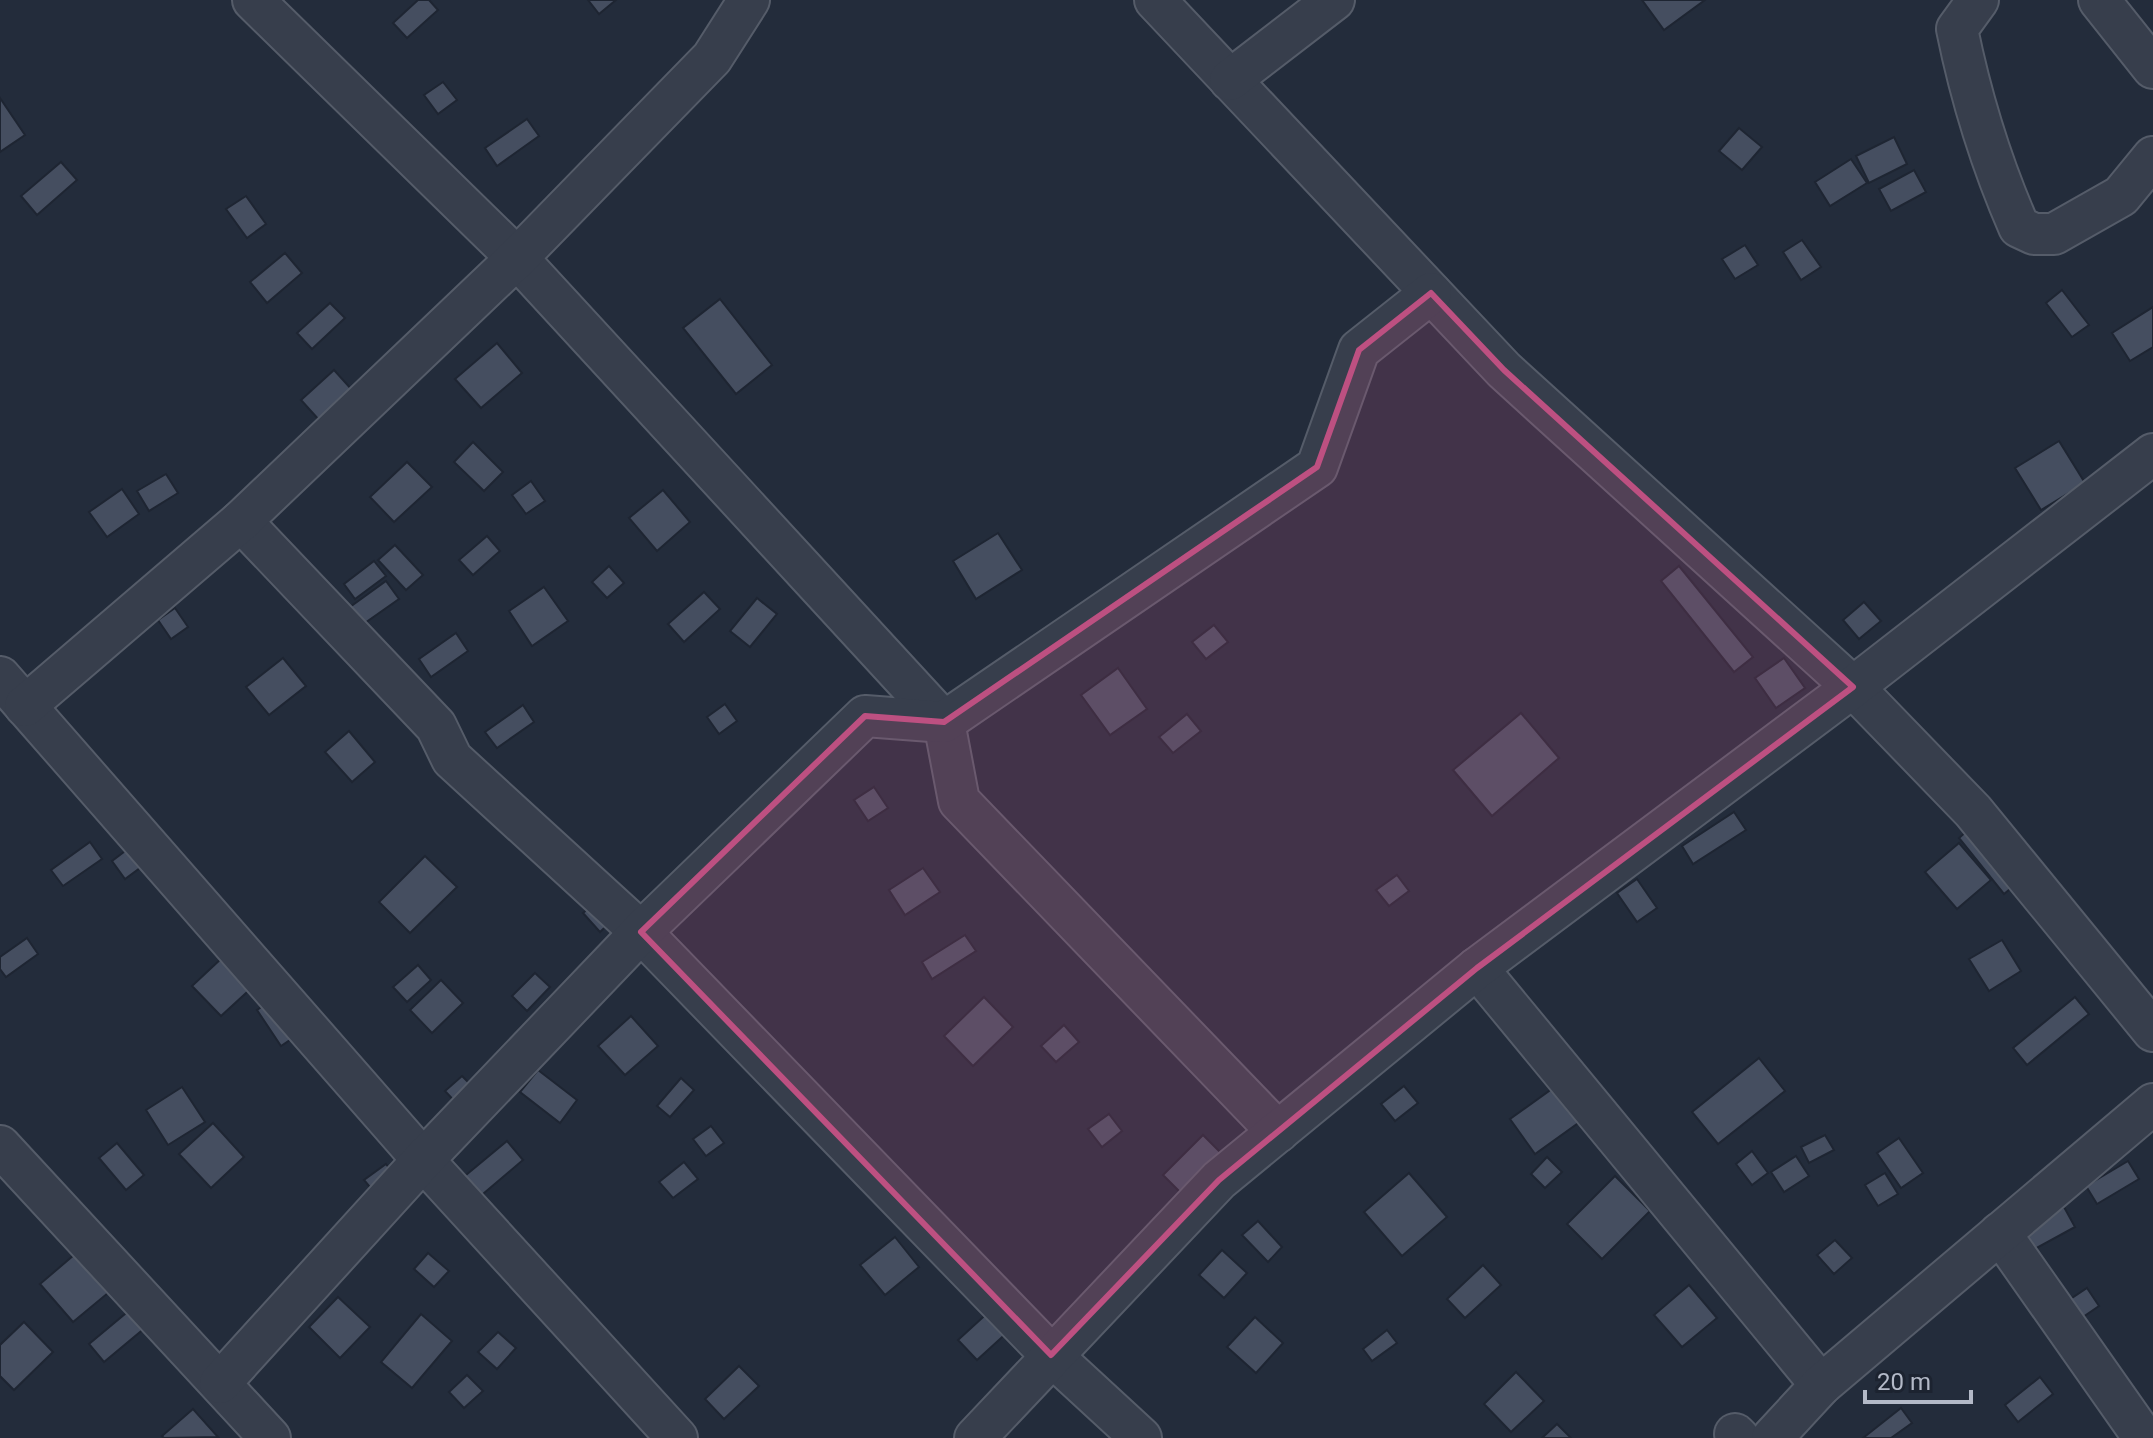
<svg xmlns="http://www.w3.org/2000/svg" width="2153" height="1438" font-family="Roboto,sans-serif">
<rect width="100%" height="100%" fill="#232c3b"/>
<g fill="#454e60" stroke="#1e2532" stroke-width="2">
<path d="M418,0H429L438,10L407,38L393,23Z"/>
<path d="M588,0H616L599,14Z"/>
<path d="M1642,0H1705L1664,30Z"/>
<path d="M443,82L457,100L438,114L424,95Z"/>
<path d="M0,98L25,135L0,152Z"/>
<path d="M527,119L539,136L497,166L485,148Z"/>
<path d="M1739,128L1762,147L1742,170L1719,151Z"/>
<path d="M1894,137L1907,164L1869,183L1856,156Z"/>
<path d="M1851,159L1867,183L1830,206L1815,182Z"/>
<path d="M61,162L77,180L37,215L21,196Z"/>
<path d="M1914,170L1926,192L1891,211L1879,189Z"/>
<path d="M246,196L266,224L247,238L226,209Z"/>
<path d="M1802,240L1821,267L1801,280L1783,252Z"/>
<path d="M1745,245L1758,265L1735,279L1722,259Z"/>
<path d="M285,253L302,273L267,303L250,282Z"/>
<path d="M2062,290L2089,325L2072,337L2046,303Z"/>
<path d="M720,299L772,365L736,394L683,328Z"/>
<path d="M330,303L345,318L312,349L297,333Z"/>
<path d="M2153,307V347L2130,361L2112,333Z"/>
<path d="M497,343L522,373L481,408L455,379Z"/>
<path d="M334,370L353,391L320,421L301,400Z"/>
<path d="M2059,441L2085,483L2041,510L2015,468Z"/>
<path d="M473,442L503,472L484,491L454,462Z"/>
<path d="M407,462L432,487L394,522L370,497Z"/>
<path d="M166,474L178,493L149,511L137,491Z"/>
<path d="M531,481L545,501L526,514L512,495Z"/>
<path d="M122,489L139,514L107,537L89,512Z"/>
<path d="M663,490L690,522L657,551L629,518Z"/>
<path d="M998,533L1022,570L976,599L953,561Z"/>
<path d="M487,536L500,551L473,575L459,560Z"/>
<path d="M395,545L423,575L406,590L378,560Z"/>
<path d="M374,561L386,576L355,599L344,584Z"/>
<path d="M609,566L624,583L607,598L592,582Z"/>
<path d="M1679,566L1753,657L1734,672L1661,581Z"/>
<path d="M386,581L399,599L362,625L350,607Z"/>
<path d="M544,587L568,621L532,646L509,611Z"/>
<path d="M704,592L720,609L684,642L668,624Z"/>
<path d="M757,598L777,614L750,647L730,631Z"/>
<path d="M1864,602L1881,621L1859,639L1843,620Z"/>
<path d="M175,608L188,627L171,639L158,620Z"/>
<path d="M1214,625L1228,642L1206,659L1192,642Z"/>
<path d="M456,633L468,651L431,677L419,659Z"/>
<path d="M283,658L306,686L269,715L246,687Z"/>
<path d="M1784,658L1805,688L1776,708L1755,678Z"/>
<path d="M1118,668L1147,709L1110,735L1081,695Z"/>
<path d="M725,704L737,721L719,734L707,717Z"/>
<path d="M523,705L534,722L497,748L485,732Z"/>
<path d="M1521,713L1559,758L1492,816L1453,770Z"/>
<path d="M1187,714L1201,731L1173,753L1159,737Z"/>
<path d="M349,731L375,762L352,782L325,752Z"/>
<path d="M874,787L888,808L868,821L854,800Z"/>
<path d="M1734,812L1746,830L1693,864L1682,846Z"/>
<path d="M1976,823L2022,879L2004,894L1959,838Z"/>
<path d="M149,833L163,851L125,879L112,861Z"/>
<path d="M90,842L102,859L63,886L51,870Z"/>
<path d="M1959,843L1991,880L1957,909L1925,872Z"/>
<path d="M425,856L457,887L410,933L379,902Z"/>
<path d="M923,868L940,892L905,915L889,890Z"/>
<path d="M1397,875L1409,891L1389,906L1376,890Z"/>
<path d="M1637,879L1657,908L1637,922L1617,893Z"/>
<path d="M600,898L617,916L600,932L583,913Z"/>
<path d="M965,935L976,951L932,979L922,962Z"/>
<path d="M27,938L38,954L6,977L0,969V957Z"/>
<path d="M2002,940L2021,971L1989,991L1969,959Z"/>
<path d="M239,942L268,973L221,1016L192,986Z"/>
<path d="M418,965L431,980L407,1002L393,987Z"/>
<path d="M535,973L550,987L527,1011L512,996Z"/>
<path d="M441,980L463,1003L432,1033L410,1010Z"/>
<path d="M285,991L309,1027L281,1046L257,1010Z"/>
<path d="M984,997L1013,1027L973,1066L944,1036Z"/>
<path d="M2075,997L2089,1014L2027,1065L2013,1048Z"/>
<path d="M631,1016L658,1046L625,1075L598,1046Z"/>
<path d="M1064,1025L1079,1042L1056,1062L1041,1046Z"/>
<path d="M1759,1058L1785,1091L1718,1144L1692,1112Z"/>
<path d="M538,1070L577,1100L560,1123L520,1092Z"/>
<path d="M462,1076L477,1091L460,1107L445,1091Z"/>
<path d="M681,1078L694,1090L670,1117L657,1106Z"/>
<path d="M1563,1081L1588,1116L1535,1154L1510,1119Z"/>
<path d="M1404,1086L1418,1103L1395,1121L1381,1104Z"/>
<path d="M182,1087L205,1122L168,1145L146,1110Z"/>
<path d="M1109,1114L1122,1131L1102,1147L1088,1129Z"/>
<path d="M213,1123L244,1157L211,1188L179,1154Z"/>
<path d="M711,1126L724,1143L706,1156L693,1139Z"/>
<path d="M1203,1135L1222,1154L1182,1194L1163,1175Z"/>
<path d="M1825,1135L1834,1150L1809,1163L1801,1147Z"/>
<path d="M1899,1138L1923,1173L1901,1188L1877,1153Z"/>
<path d="M507,1141L523,1160L477,1199L460,1180Z"/>
<path d="M117,1143L144,1175L126,1190L99,1158Z"/>
<path d="M1752,1151L1768,1173L1752,1185L1736,1164Z"/>
<path d="M1796,1156L1809,1176L1784,1192L1771,1172Z"/>
<path d="M1547,1157L1562,1172L1545,1188L1531,1174Z"/>
<path d="M2128,1161L2139,1179L2097,1204L2086,1186Z"/>
<path d="M684,1162L698,1179L673,1198L659,1182Z"/>
<path d="M386,1164L395,1176L374,1192L364,1180Z"/>
<path d="M1409,1173L1447,1217L1402,1256L1364,1212Z"/>
<path d="M1885,1173L1898,1194L1878,1206L1865,1185Z"/>
<path d="M1615,1176L1650,1211L1602,1259L1567,1224Z"/>
<path d="M2064,1207L2075,1227L2033,1250L2022,1230Z"/>
<path d="M1258,1221L1282,1247L1268,1262L1242,1235Z"/>
<path d="M895,1237L919,1267L885,1295L860,1265Z"/>
<path d="M1835,1240L1852,1258L1834,1274L1817,1255Z"/>
<path d="M1222,1250L1247,1273L1224,1298L1199,1275Z"/>
<path d="M428,1253L449,1271L434,1287L414,1269Z"/>
<path d="M74,1255L108,1293L73,1322L40,1284Z"/>
<path d="M1483,1265L1501,1285L1465,1318L1447,1299Z"/>
<path d="M1689,1285L1717,1318L1682,1347L1654,1315Z"/>
<path d="M2087,1288L2099,1306L2064,1330L2051,1312Z"/>
<path d="M338,1297L370,1327L340,1358L309,1327Z"/>
<path d="M143,1299L158,1317L104,1362L89,1344Z"/>
<path d="M993,1308L1011,1329L977,1360L958,1340Z"/>
<path d="M421,1314L452,1341L412,1388L381,1362Z"/>
<path d="M1255,1317L1283,1343L1256,1373L1227,1347Z"/>
<path d="M24,1322L53,1352L14,1390L0,1376V1345Z"/>
<path d="M1387,1330L1397,1343L1372,1361L1363,1349Z"/>
<path d="M498,1332L516,1348L497,1369L478,1352Z"/>
<path d="M739,1366L759,1386L724,1419L705,1399Z"/>
<path d="M1516,1372L1544,1401L1511,1432L1484,1404Z"/>
<path d="M467,1375L483,1391L464,1408L449,1392Z"/>
<path d="M2040,1377L2053,1394L2018,1422L2005,1405Z"/>
<path d="M1901,1408L1912,1423L1891,1438H1863Z"/>
<path d="M193,1409L218,1437L164,1438L162,1436Z"/>
<path d="M1557,1424L1571,1438H1542Z"/>
</g>
<g fill="none" stroke-linecap="round" stroke-linejoin="round">
<g stroke="#555c69" stroke-width="44">
<g id="minor">
<path d="M253,0L517,258L944,722L959,801L1278,1132"/>
<path d="M1155,0L1504,370L1853,687L1973,811L2153,1031"/>
<path d="M1978,0L1957,29C1971,98 1991,163 2019,227L2034,234H2054L2121,196L2153,157"/>
<path d="M2099,0L2153,68"/>
<path d="M1230,80L1334,0"/>
<path d="M241,521L436,726L452,759L641,932L1051,1355L1141,1438"/>
<path d="M0,677L423,1160L677,1438"/>
<path d="M25,706L241,521L517,258L712,58L749,0"/>
<path d="M1477,968L1821,1385"/>
<path d="M0,1146L270,1438"/>
<path d="M2000,1233L2144,1438"/>
<path d="M220,1383L423,1160L641,932L865,716L944,722L1317,467L1359,350L1431,293"/>
<path d="M1735,1434L1739,1438"/>
<path d="M975,1438L1219,1180L1477,968L1853,687L2153,454"/>
<path d="M1772,1438L1821,1385L2153,1104"/>
</g>
</g>
<use href="#minor" stroke="#373e4c" stroke-width="40"/>
</g>
<path fill="#bd5081" fill-opacity="0.2" stroke="#bd5081" stroke-width="6" stroke-linejoin="round" d="M1431,293L1504,370L1853,687L1477,968L1219,1180L1051,1355L641,932L865,716L944,722L1317,467L1359,350Z"/>
<path d="M1865 1390v12h106v-12" fill="none" stroke="#b3b9c7" stroke-width="4"/>
<text x="1877" y="1390" font-size="24" fill="#b3b9c7" stroke="#1c2330" stroke-width="6" paint-order="stroke">20 m</text>
</svg>
